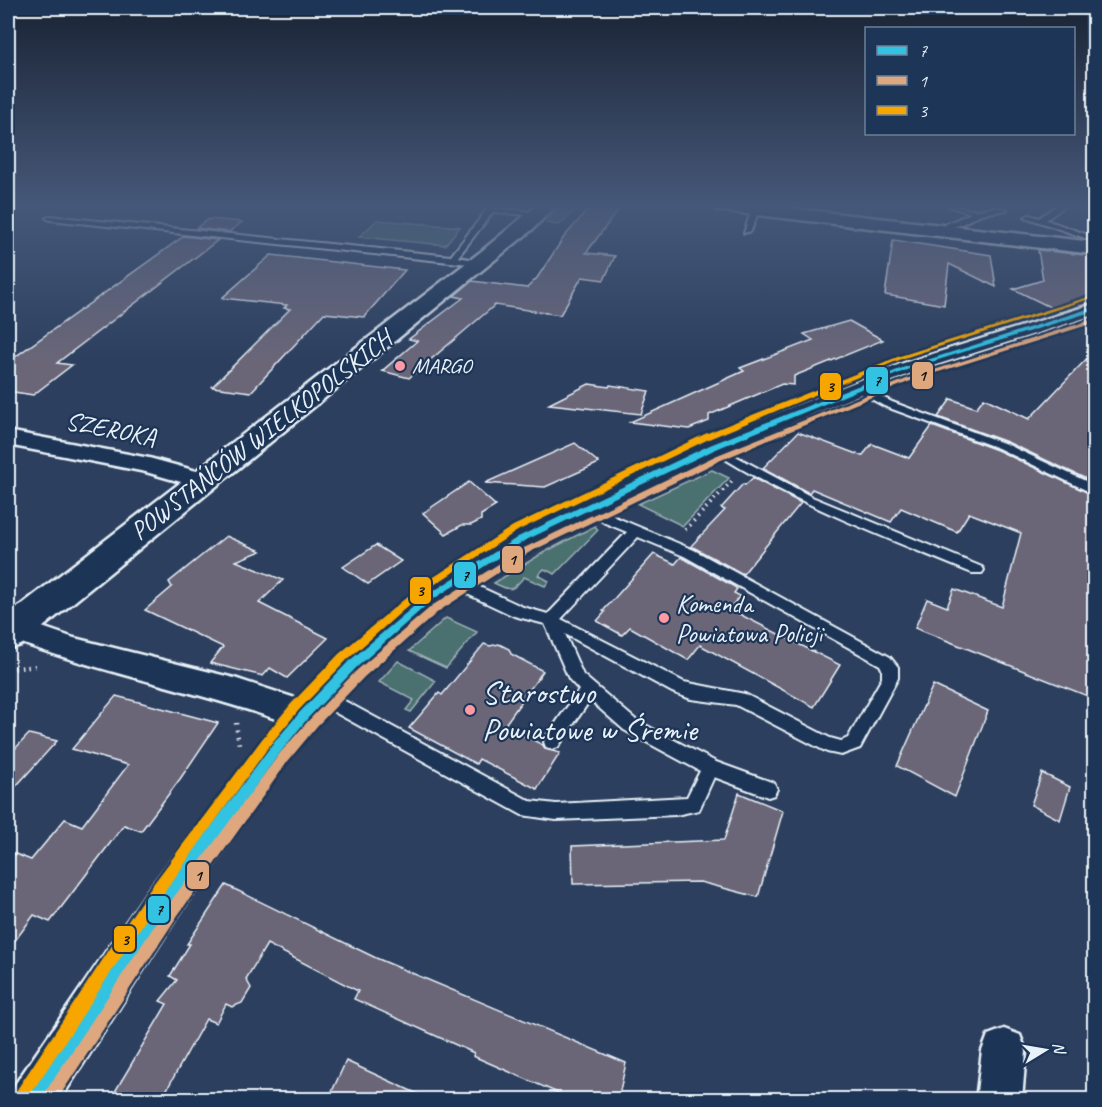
<svg xmlns="http://www.w3.org/2000/svg" width="1102" height="1107" font-family="Caveat,sans-serif">
<rect width="100%" height="100%" fill="#2d3f5e"/>
<filter id="ink" filterUnits="userSpaceOnUse"><feTurbulence type="fractalNoise" baseFrequency=".0167" numOctaves="2"/><feDisplacementMap in="SourceGraphic" scale="12" xChannelSelector="R" yChannelSelector="G"/><feConvolveMatrix kernelMatrix="1 2 1 2 8 2 1 2 1" color-interpolation-filters="sRGB"/></filter>
<g filter="url(#ink)">
<g fill="#4c6f70" stroke="#9ab0b4" stroke-width="1.5">
<path d="M559,206H580L559,225L546,223Z"/>
<path d="M377,220L460,227L445,245L359,237Z"/>
<path d="M712,470L729,478L683,526L638,504Z"/>
<path d="M595,526L598,530L555,574L544,569L538,575L549,581L545,586L524,577C511,591 512,592 494,583L543,553Z"/>
<path d="M446,618L477,632L446,668L409,651Z"/>
<path d="M398,661L436,681L411,712L406,710L414,700L379,682Z"/>
</g>
<g fill="#6b6678" stroke="#e8f1f8" stroke-width="1.5">
<path d="M591,206H621L586,253L615,256L604,280L582,277L560,315L495,305L409,378L382,371L417,341L409,339L463,298L454,296L472,281L527,288L537,278L564,237Z"/>
<path d="M209,219L242,222L229,232L196,228Z"/>
<path d="M184,236L218,240L57,363L72,365L33,395L8,391V362Z"/>
<path d="M893,240L991,255L996,287L949,264L944,305L885,295Z"/>
<path d="M1038,250L1095,256V302L1060,312L1013,289L1043,280Z"/>
<path d="M271,255L405,270L364,317L324,313L251,392L212,387L290,309L284,308L287,305L222,298Z"/>
<path d="M849,321L883,340L794,376V385L782,384L709,415V421L689,429L630,422L744,371L740,368L813,340L804,334Z"/>
<path d="M1095,350V483L1007,442L938,417L951,399L976,408L984,398L1029,419Z"/>
<path d="M589,384L609,387L610,385L649,391L641,414L549,404Z"/>
<path d="M932,426L997,450L1095,496V699L915,628L927,599L947,607L954,589L1002,607L1021,533L969,513L957,532L901,508L891,522L812,489L809,493L763,468L798,432L862,456L872,444L909,458Z"/>
<path d="M575,443L599,463L545,487L485,483Z"/>
<path d="M753,478L801,503L743,574L691,546L725,510L721,508L723,506L743,484L745,485Z"/>
<path d="M469,482L496,506L481,515V520L471,525H462L446,534L423,513Z"/>
<path d="M226,536L261,551L236,561L283,580L259,603L328,638L287,678L270,668L263,676L210,663L223,647L145,610L172,587L169,582Z"/>
<path d="M376,545L401,561L368,584L343,567Z"/>
<path d="M654,554L675,564L681,557L733,586L737,589L734,593L740,596L729,609L840,665L814,707L700,645L688,660L630,627L622,635L597,621L605,612L603,611Z"/>
<path d="M484,644L490,646L499,644L509,649L511,654L543,671L504,726L543,745L545,749L560,753L537,789L479,759L476,764L409,728L439,693L442,695Z"/>
<path d="M933,685L988,711L955,797L897,766Z"/>
<path d="M116,696L218,723L180,779L141,831L124,825L50,922L34,915L8,950V851L31,860L65,819L82,826L128,765L72,749Z"/>
<path d="M29,734L57,741L8,795V756Z"/>
<path d="M1042,773L1070,787L1060,820L1031,805Z"/>
<path d="M739,793L783,811L758,897L700,882L573,884L572,846L724,840Z"/>
<path d="M226,885L376,958L626,1063L618,1100H574L473,1056L474,1053L354,999L358,991L267,944L246,979L251,988L242,1003L232,1007L226,1004L216,1023L206,1019L161,1100H110L167,1004L160,1001L177,980L170,976L190,944H187Z"/>
<path d="M346,1061L431,1100H328Z"/>
</g>
<g fill="none" stroke-linecap="round" stroke-linejoin="round">
<g stroke="#e8f1f8" stroke-width="4">
<g id="lane">
<path d="M948,206C958,206 969,211 978,210C988,209 997,205 1007,210L981,214L960,225L949,228L945,226L946,224L971,213Z"/>
<path d="M1056,206H1065L1046,220L1094,237V241L1025,217L1029,215L1039,218Z"/>
<path d="M488,208L526,211L530,213L526,215L493,212L458,257L481,261V265H478L50,220L46,218L50,216L451,256Z"/>
<path d="M752,208L759,210L751,231L744,233Z"/>
<path d="M857,384L892,402L1006,444L1094,485V494L998,448L884,406L853,389L852,387Z"/>
<path d="M713,444L812,497L982,567L984,570L982,573H972C882,536 791,502 709,449L707,447Z"/>
<path d="M588,502L615,517L694,550L890,657L898,667V678L860,748L841,755L827,752L736,705L691,699L672,692L565,634L583,675L636,720L716,762L774,783L777,789L774,795L768,797L714,777L699,810L676,815L556,820L522,815L316,702L314,697L316,692L322,690L328,692L530,801L556,804L687,797L700,771L624,730L590,700L558,747L552,749L546,747L544,742L546,737L579,690L569,679L545,624L514,616L448,585L446,581L448,577H458L523,607L548,614L627,532L605,523L584,509L582,506ZM638,537L684,556L880,665L882,669V678L848,738L841,741L830,738L745,694L684,682L561,619Z"/>
</g>
</g>
<g stroke="#e8f1f8" stroke-width="5">
<g id="street">
<path d="M1094,304V315L914,372L721,452L530,545L439,605L363,674L316,725L287,761L177,917L60,1100H10L16,1083L149,889L279,720C190,689 97,672 8,638V620L16,618L74,638L234,678L298,699L341,656L419,591L512,533L705,442L900,364Z"/>
<path d="M8,431L149,458L211,475L214,480L211,485L202,488L146,472L8,445Z"/>
<path d="M1004,1029L1020,1035L1026,1051L1022,1100H976L982,1051L988,1035Z"/>
</g>
</g>
<g stroke="#e8f1f8" stroke-width="5">
<g id="secondary">
<path d="M536,206H555L533,229L497,258L21,645L8,649V615L483,250Z"/>
<path d="M714,206H770L1094,242V254L723,211L717,210Z"/>
</g>
</g>
<path stroke="#e8f1f8" stroke-width="4" stroke-dasharray="1.5 4.5" stroke-linecap="butt" d="M685,530L732,481"/>
<g stroke="#e8f1f8" stroke-width="4.5" stroke-dasharray="1.5 5" stroke-linecap="butt">
<path d="M8,669L38,666"/>
<path d="M236,723L239,745"/>
</g>
<use href="#lane" fill="#1d3557" fill-rule="evenodd"/>
<use href="#street" fill="#1d3557" fill-rule="evenodd"/>
<use href="#secondary" fill="#1d3557" fill-rule="evenodd"/>
<g stroke="#1d3557" stroke-width="5">
<path id="bus-1" d="M1094,307V311L909,369L716,449L524,541L432,600L356,668L308,718L279,754L168,908L42,1100H25L158,898L271,746L300,712L348,662L426,596L518,537L710,445L905,367Z"/>
</g>
<g stroke="#1d3557" stroke-width="5">
<path id="bus-2" d="M1094,319V323L913,380L721,460L530,552L439,611L364,677L317,726L288,761L178,915L57,1100H40L168,905L280,753L309,720L356,671L433,605L524,548L715,456L909,378Z"/>
</g>
<g stroke="#1d3557" stroke-width="5">
<path id="bus-3" d="M1088,297L1093,298L904,358L711,438L519,530L426,590L347,660L299,710L270,745L158,901L28,1098H18L15,1093L18,1088L148,891L262,739L291,704L339,654L420,586L513,526L705,434L900,356Z"/>
</g>
<use href="#bus-1" fill="#33c2e2" fill-rule="evenodd"/>
<use href="#bus-2" fill="#dfa77e" fill-rule="evenodd"/>
<use href="#bus-3" fill="#f7a600" fill-rule="evenodd"/>
</g>
</g>
<linearGradient id="sky" x2="0" y2="1"><stop stop-color="#192334"/><stop offset="0.57" stop-color="#465879"/><stop offset="1" stop-color="#465879" stop-opacity="0"/></linearGradient>
<rect width="1102" height="361" fill="url(#sky)"/>
<g fill="#ff9aa2" stroke="#1d3557" stroke-width="2">
<circle cx="400" cy="366" r="6"/>
<circle cx="664" cy="618" r="6"/>
<circle cx="470" cy="710" r="6"/>
</g>
<g text-anchor="middle" dominant-baseline="central" stroke-width="4.5" stroke-linejoin="round" paint-order="stroke">
<g font-size="22" fill="#e8f1f8" stroke="#1d3557" text-anchor="start">
<text x="412" y="366">MARGO</text>
</g>
<g font-size="26" fill="#e8f1f8" stroke="#1d3557">
<text transform="translate(111 429) rotate(11)">SZEROKA</text>
<text transform="translate(261 435) rotate(-38)">POWSTAŃCÓW WIELKOPOLSKICH</text>
</g>
<g font-size="26" fill="#e8f1f8" stroke="#1d3557" text-anchor="start">
<text x="676" y="603">Komenda<tspan x="676" dy="30">Powiatowa Policji</tspan></text>
</g>
<g font-size="32" fill="#e8f1f8" stroke="#1d3557" text-anchor="start">
<text x="482" y="692">Starostwo<tspan x="482" dy="37">Powiatowe w Śremie</tspan></text>
</g>
</g>
<g stroke="#1d3557" stroke-width="2">
<rect x="911" y="361" width="23" height="29" rx="6" fill="#dfa77e"/>
<rect x="865" y="366" width="24" height="29" rx="6" fill="#33c2e2"/>
<rect x="819" y="372" width="23" height="29" rx="6" fill="#f7a600"/>
<rect x="501" y="545" width="23" height="29" rx="6" fill="#dfa77e"/>
<rect x="453" y="561" width="24" height="28" rx="6" fill="#33c2e2"/>
<rect x="409" y="576" width="23" height="29" rx="6" fill="#f7a600"/>
<rect x="186" y="861" width="24" height="29" rx="6" fill="#dfa77e"/>
<rect x="147" y="895" width="23" height="29" rx="6" fill="#33c2e2"/>
<rect x="113" y="925" width="23" height="28" rx="6" fill="#f7a600"/>
</g>
<g font-size="16" text-anchor="middle" font-weight="bold" fill="#111">
<text x="922" y="381">1</text>
<text x="877" y="386">7</text>
<text x="830" y="392">3</text>
<text x="512" y="565">1</text>
<text x="465" y="581">7</text>
<text x="420" y="596">3</text>
<text x="198" y="881">1</text>
<text x="159" y="915">7</text>
<text x="125" y="945">3</text>
</g>
<rect width="1102" height="1107" fill="none" stroke="#1d3557" stroke-width="30"/>
<rect x="15" y="15" width="1072" height="1077" fill="none" stroke="#e8f1f8" stroke-width="2" filter="url(#ink)"/>
<rect x="865" y="27" width="210" height="108" fill="#1d3557" stroke="#6e8097" stroke-width="1.5"/>
<rect x="877" y="46" width="30" height="9" fill="#33c2e2" stroke="#6e8097" stroke-width="1.5"/>
<text x="919" y="57" font-size="18" fill="#e8f1f8">7</text>
<rect x="877" y="76" width="30" height="9" fill="#dfa77e" stroke="#6e8097" stroke-width="1.5"/>
<text x="919" y="87" font-size="18" fill="#e8f1f8">1</text>
<rect x="877" y="106" width="30" height="9" fill="#f7a600" stroke="#6e8097" stroke-width="1.5"/>
<text x="919" y="117" font-size="18" fill="#e8f1f8">3</text>
<g transform="translate(1045 1050) rotate(79)" stroke="#1d3557" stroke-width="4.5" paint-order="stroke">
<path d="M0-4.5L10 22L0 15L-10 22Z" fill="#e8f1f8"/>
<text y="-9" font-size="16" font-weight="bold" text-anchor="middle" fill="#e8f1f8">N</text>
</g>
</svg>
